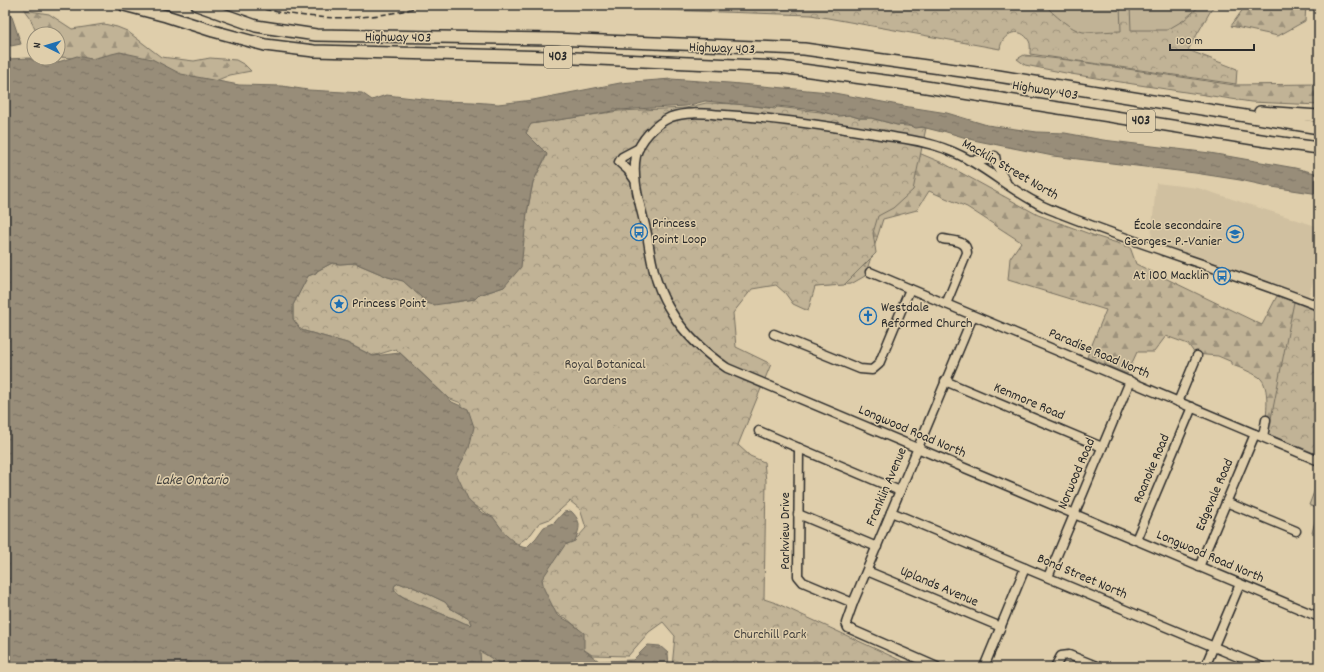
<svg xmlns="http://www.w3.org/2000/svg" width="1324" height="672" font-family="Dekko,sans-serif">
<defs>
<pattern id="forest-firs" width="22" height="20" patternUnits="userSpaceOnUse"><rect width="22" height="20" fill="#c1b396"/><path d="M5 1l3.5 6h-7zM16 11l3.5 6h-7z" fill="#9d927b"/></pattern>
<pattern id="park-crowns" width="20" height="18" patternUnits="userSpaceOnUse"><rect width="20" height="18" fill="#c1b396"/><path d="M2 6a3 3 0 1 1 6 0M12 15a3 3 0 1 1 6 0" fill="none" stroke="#9d927b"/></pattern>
<pattern id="water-ripples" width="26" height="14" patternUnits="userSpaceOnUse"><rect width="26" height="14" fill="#988d79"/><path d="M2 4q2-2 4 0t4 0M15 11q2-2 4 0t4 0" fill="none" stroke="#7c7363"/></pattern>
</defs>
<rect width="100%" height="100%" fill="#dfceab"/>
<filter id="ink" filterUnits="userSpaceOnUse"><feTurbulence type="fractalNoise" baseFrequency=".025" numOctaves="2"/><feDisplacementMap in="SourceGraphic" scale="8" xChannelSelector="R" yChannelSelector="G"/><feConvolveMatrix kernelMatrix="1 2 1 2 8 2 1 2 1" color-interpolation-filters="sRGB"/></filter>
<g filter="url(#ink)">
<path fill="#d0c0a0" d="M1156,183L1198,188L1319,227V264L1308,297L1151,241Z"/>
<g fill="url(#forest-firs)" stroke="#766f60">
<path d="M1246,5H1306L1305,21L1278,36L1231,26Z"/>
<path d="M24,10L49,14L72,29L104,24L117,27L127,31L161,57L194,61L210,58L236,60L245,65L251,71L230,75L215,81L105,60L58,57V34H37L30,18Z"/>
<path d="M1024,55L1068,60L1234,85L1319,84V105L1251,102L1133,84L1071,74L1025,65L1017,59Z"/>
<path d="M907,148L945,164L1038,215L1098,237L1130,247L1136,264L1262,325L1277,296L1294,302L1288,362L1319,452L1269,430L1265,429C1266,416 1271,386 1259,377C1251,372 1241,368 1232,365V362L1218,356L1195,354L1188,344L1166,336L1154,352H1137L1127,374L1087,357L1106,310L1008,280L1010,258L1021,242L967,207L929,191L917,210L883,219L865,276L851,284L814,287Z"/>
<path d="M1319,479V537L1312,533L1318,509L1309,505Z"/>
</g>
<g fill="url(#park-crowns)" stroke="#766f60">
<path d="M513,5H1214L1188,50L1237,69L1236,84L1030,54C1030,50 1031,44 1029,41C1021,26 1002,32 1000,49L811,15Z"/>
<path d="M706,103L740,104L775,109L777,107L829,113L838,116L849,115L859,118H871L897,125L926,128L913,190L893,208L878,216L873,233L876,253L844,285L815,287L808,311L793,304L785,293L776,285L752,289L733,313L736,347L771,364L738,445L750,456L764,462L766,481L764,599L776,603L915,667H672L675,636L663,622L649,632L628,656L592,655L579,646V629L566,618L552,611L539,583L561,541L578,537L586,528L580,509L570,501L550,519L539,523L531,534L518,544C503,538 497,520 485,512C478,507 470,505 465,497C459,490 456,478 452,469L469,423L461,403L448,398L396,349L373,356L347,343L301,330L293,319V305L308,276L316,273L317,271L332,263L340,264L355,263L388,277L403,281L421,297L448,303L475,299L479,295L504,287L527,213L533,182L547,155L526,133L530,124L619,111L686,108Z"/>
<path d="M1294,302L1319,312V455L1268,434Z"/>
<path d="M399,583L404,585H409L445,602L450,608L469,619L471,624L470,625C462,623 456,618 449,617C437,611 398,599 394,588L395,585Z"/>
<path d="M481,643L514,667H476L475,648Z"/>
</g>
<g fill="#c1b396" stroke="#766f60">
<path d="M1045,5H1120L1121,31C1108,31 1095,33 1083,32C1071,30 1053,14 1045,5Z"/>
<path d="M1130,5H1201L1184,20L1167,30H1131Z"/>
</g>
<g fill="url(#water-ripples)" stroke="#6c665a" fill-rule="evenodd">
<path d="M5,8L12,17L21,44L11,46L5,42Z"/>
<path d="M120,52L152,59L181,74L239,85L282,86L308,90L362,93L372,100L386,95L441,101L473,102L498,104L533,100L620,83L671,79L729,83L829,92L909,107L947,113L987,125L1037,132L1065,133L1103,140L1210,153L1295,168L1319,174V194L1272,187L1240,180L1195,173L1053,156L973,140L943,131L942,132L922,127L916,128L907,125H897L871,118H859L849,115L838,116L816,110L777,106L774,108L705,101L686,106L619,110L585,116L531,124L526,133L547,154L533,182L527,213L521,267L504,287L479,295L475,299L434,305L422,302L421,297L403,281L388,277L355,263L340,264L332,263L317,271L316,273L308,276L293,305V319L301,330L347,343L373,356L400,353L452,402L468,409L474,427L469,448L456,473L469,501L481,512L493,517L507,536L519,546L526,548L536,538L544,527L554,523L564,512L571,511C582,522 580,527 575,541L565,545L542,579L544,589L557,615L570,622L584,633V650L599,661L633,660L648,645L660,646L668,653L669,667H505L480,651L481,667H5V59L31,58L52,64L77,56L91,59ZM399,583L404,585H409L445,602L450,608L469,619L471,624L470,625C462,623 456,618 449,617L405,598L395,592L394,588L395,585Z"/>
</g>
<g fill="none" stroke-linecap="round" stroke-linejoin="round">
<g stroke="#2b2b2b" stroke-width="11">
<g id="minor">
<path d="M969,160H988L995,156L997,166L1006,182"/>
<path d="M635,180L628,170L619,162L622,157L639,148"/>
<path d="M943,239C953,241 967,240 967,253L946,304"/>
<path d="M870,272L1319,461"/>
<path d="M1319,306C1235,273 1148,248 1064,215C1055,211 1045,208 1037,203C1006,187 980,162 948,150C927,141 903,139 881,135C829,126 777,118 725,115C708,114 687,111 671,117C655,124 640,140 636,156C631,180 642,211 647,234C650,252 652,270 659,287C662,296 667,305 672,313C686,336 705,353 727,368L1319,617"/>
<path d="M774,334L860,369L872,370L879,364L910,289"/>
<path d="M945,381L1102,447"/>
<path d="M1178,402L1197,356"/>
<path d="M759,431L900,491"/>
<path d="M1263,437L1266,420"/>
<path d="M799,448L798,576L803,582L853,603"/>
<path d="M1226,502L1296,531"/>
<path d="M891,512L1262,667"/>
<path d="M798,514L877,547"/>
<path d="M1136,540L1192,407"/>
<path d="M1199,567L1255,434"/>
<path d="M867,571L1001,627"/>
<path d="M1048,577L1130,381"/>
<path d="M937,667L848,628L846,623L853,603L973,316"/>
<path d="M984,667L1025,568"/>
<path d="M1055,667L1061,656L1069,655L1099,667"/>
<path d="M1205,667L1240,584"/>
</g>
</g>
<g stroke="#2b2b2b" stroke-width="14">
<g id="highway">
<path d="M124,5L166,16L213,31L265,45L314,51L552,57L780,67L907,84L1267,141L1319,148"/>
<path d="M197,5L256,26L316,35L553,39L804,49L998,76L1319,128"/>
<path d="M1260,112L1319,116"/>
</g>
</g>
<use href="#minor" stroke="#dfceab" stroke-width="8"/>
<use href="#highway" stroke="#dfceab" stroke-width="11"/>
<path stroke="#2b2b2b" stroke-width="1.5" stroke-dasharray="6 3" stroke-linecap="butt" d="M247,5C308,21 365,23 426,5"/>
</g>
</g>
<defs>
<g id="bus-ring" transform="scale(0.9)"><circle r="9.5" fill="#dfceab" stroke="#1f6fb2" stroke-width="1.5"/><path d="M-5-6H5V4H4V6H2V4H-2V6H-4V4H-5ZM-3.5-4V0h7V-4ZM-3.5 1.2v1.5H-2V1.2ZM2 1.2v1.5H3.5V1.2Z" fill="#1f6fb2"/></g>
<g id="school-ring" transform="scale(0.9)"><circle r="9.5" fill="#dfceab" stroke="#1f6fb2" stroke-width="1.5"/><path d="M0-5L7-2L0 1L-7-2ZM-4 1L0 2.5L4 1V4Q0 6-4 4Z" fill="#1f6fb2"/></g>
<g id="sight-ring" transform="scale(0.9)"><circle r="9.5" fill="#dfceab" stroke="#1f6fb2" stroke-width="1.5"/><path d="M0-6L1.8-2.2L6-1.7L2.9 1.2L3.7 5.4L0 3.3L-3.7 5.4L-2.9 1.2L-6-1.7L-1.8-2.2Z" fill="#1f6fb2"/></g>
<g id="church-ring" transform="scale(0.9)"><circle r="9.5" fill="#dfceab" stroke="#1f6fb2" stroke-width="1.5"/><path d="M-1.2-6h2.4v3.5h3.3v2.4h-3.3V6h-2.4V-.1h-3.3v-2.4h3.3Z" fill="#1f6fb2"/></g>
</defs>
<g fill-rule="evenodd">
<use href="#bus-ring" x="639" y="232"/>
<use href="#school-ring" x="1235" y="234"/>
<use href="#bus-ring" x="1222" y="276"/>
<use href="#sight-ring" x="339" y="304"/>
<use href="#church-ring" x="868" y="316"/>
</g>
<g text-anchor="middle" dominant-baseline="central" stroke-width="3" stroke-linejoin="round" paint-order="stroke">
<g fill="#dfceab" stroke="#615c51" stroke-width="1">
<rect x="544" y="46" width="28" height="22" rx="3"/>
<rect x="1127" y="110" width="28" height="22" rx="3"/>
</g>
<g font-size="13" font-weight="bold" fill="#2b2b2b">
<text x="558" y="57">403</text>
<text x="1141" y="121">403</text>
</g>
<g font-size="14" fill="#2b2b2b" stroke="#dfceab">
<text transform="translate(398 38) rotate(1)">Highway 403</text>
<text transform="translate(722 49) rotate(2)">Highway 403</text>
<text transform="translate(1045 91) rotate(9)">Highway 403</text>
<text transform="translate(1010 170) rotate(30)">Macklin Street North</text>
<text transform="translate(1099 354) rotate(23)">Paradise Road North</text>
<text transform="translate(1029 402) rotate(23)">Kenmore Road</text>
<text transform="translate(912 432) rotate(23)">Longwood Road North</text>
<text transform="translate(1152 469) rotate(-67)">Roanoke Road</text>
<text transform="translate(1077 474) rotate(-67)">Norwood Road</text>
<text transform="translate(887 487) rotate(-67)">Franklin Avenue</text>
<text transform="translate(1215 495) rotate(-67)">Edgevale Road</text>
<text transform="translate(786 531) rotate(-90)">Parkview Drive</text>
<text transform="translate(1210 557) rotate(23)">Longwood Road North</text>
<text transform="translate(1082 577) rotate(23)">Bond Street North</text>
<text transform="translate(939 587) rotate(23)">Uplands Avenue</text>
</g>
<g font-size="14" fill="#2b2b2b" stroke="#dfceab" text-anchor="start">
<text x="652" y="224">Princess<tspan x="652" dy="16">Point Loop</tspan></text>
<text x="1222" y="226" text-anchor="end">École secondaire<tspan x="1222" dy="16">Georges- P.-Vanier</tspan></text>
<text x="1209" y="276" text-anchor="end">At 100 Macklin</text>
<text x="352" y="304">Princess Point</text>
<text x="881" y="308">Westdale<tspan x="881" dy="16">Reformed Church</tspan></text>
</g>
<g font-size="14" fill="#423f3b" stroke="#dfceab">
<text x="605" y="365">Royal Botanical<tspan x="605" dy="16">Gardens</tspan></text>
<text x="770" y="635">Churchill Park</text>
</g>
<g font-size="15" font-style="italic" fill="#413f3b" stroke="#dfceab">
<text x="192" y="481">Lake Ontario</text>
</g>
</g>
<rect width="1324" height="672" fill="none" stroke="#dfceab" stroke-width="20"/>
<rect x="10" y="10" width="1304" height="652" fill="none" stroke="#2b2b2b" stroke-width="1.5" filter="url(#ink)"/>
<g transform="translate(46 46) rotate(275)"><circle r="19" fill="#dfceab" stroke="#978d78"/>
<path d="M0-3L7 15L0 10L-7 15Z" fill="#1f6fb2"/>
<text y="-6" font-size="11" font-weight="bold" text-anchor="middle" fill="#2b2b2b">N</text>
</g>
<path d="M1170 44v6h84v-6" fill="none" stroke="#2b2b2b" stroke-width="2"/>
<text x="1176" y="44" font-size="12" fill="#2b2b2b" stroke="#dfceab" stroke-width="3" paint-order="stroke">100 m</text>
</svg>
